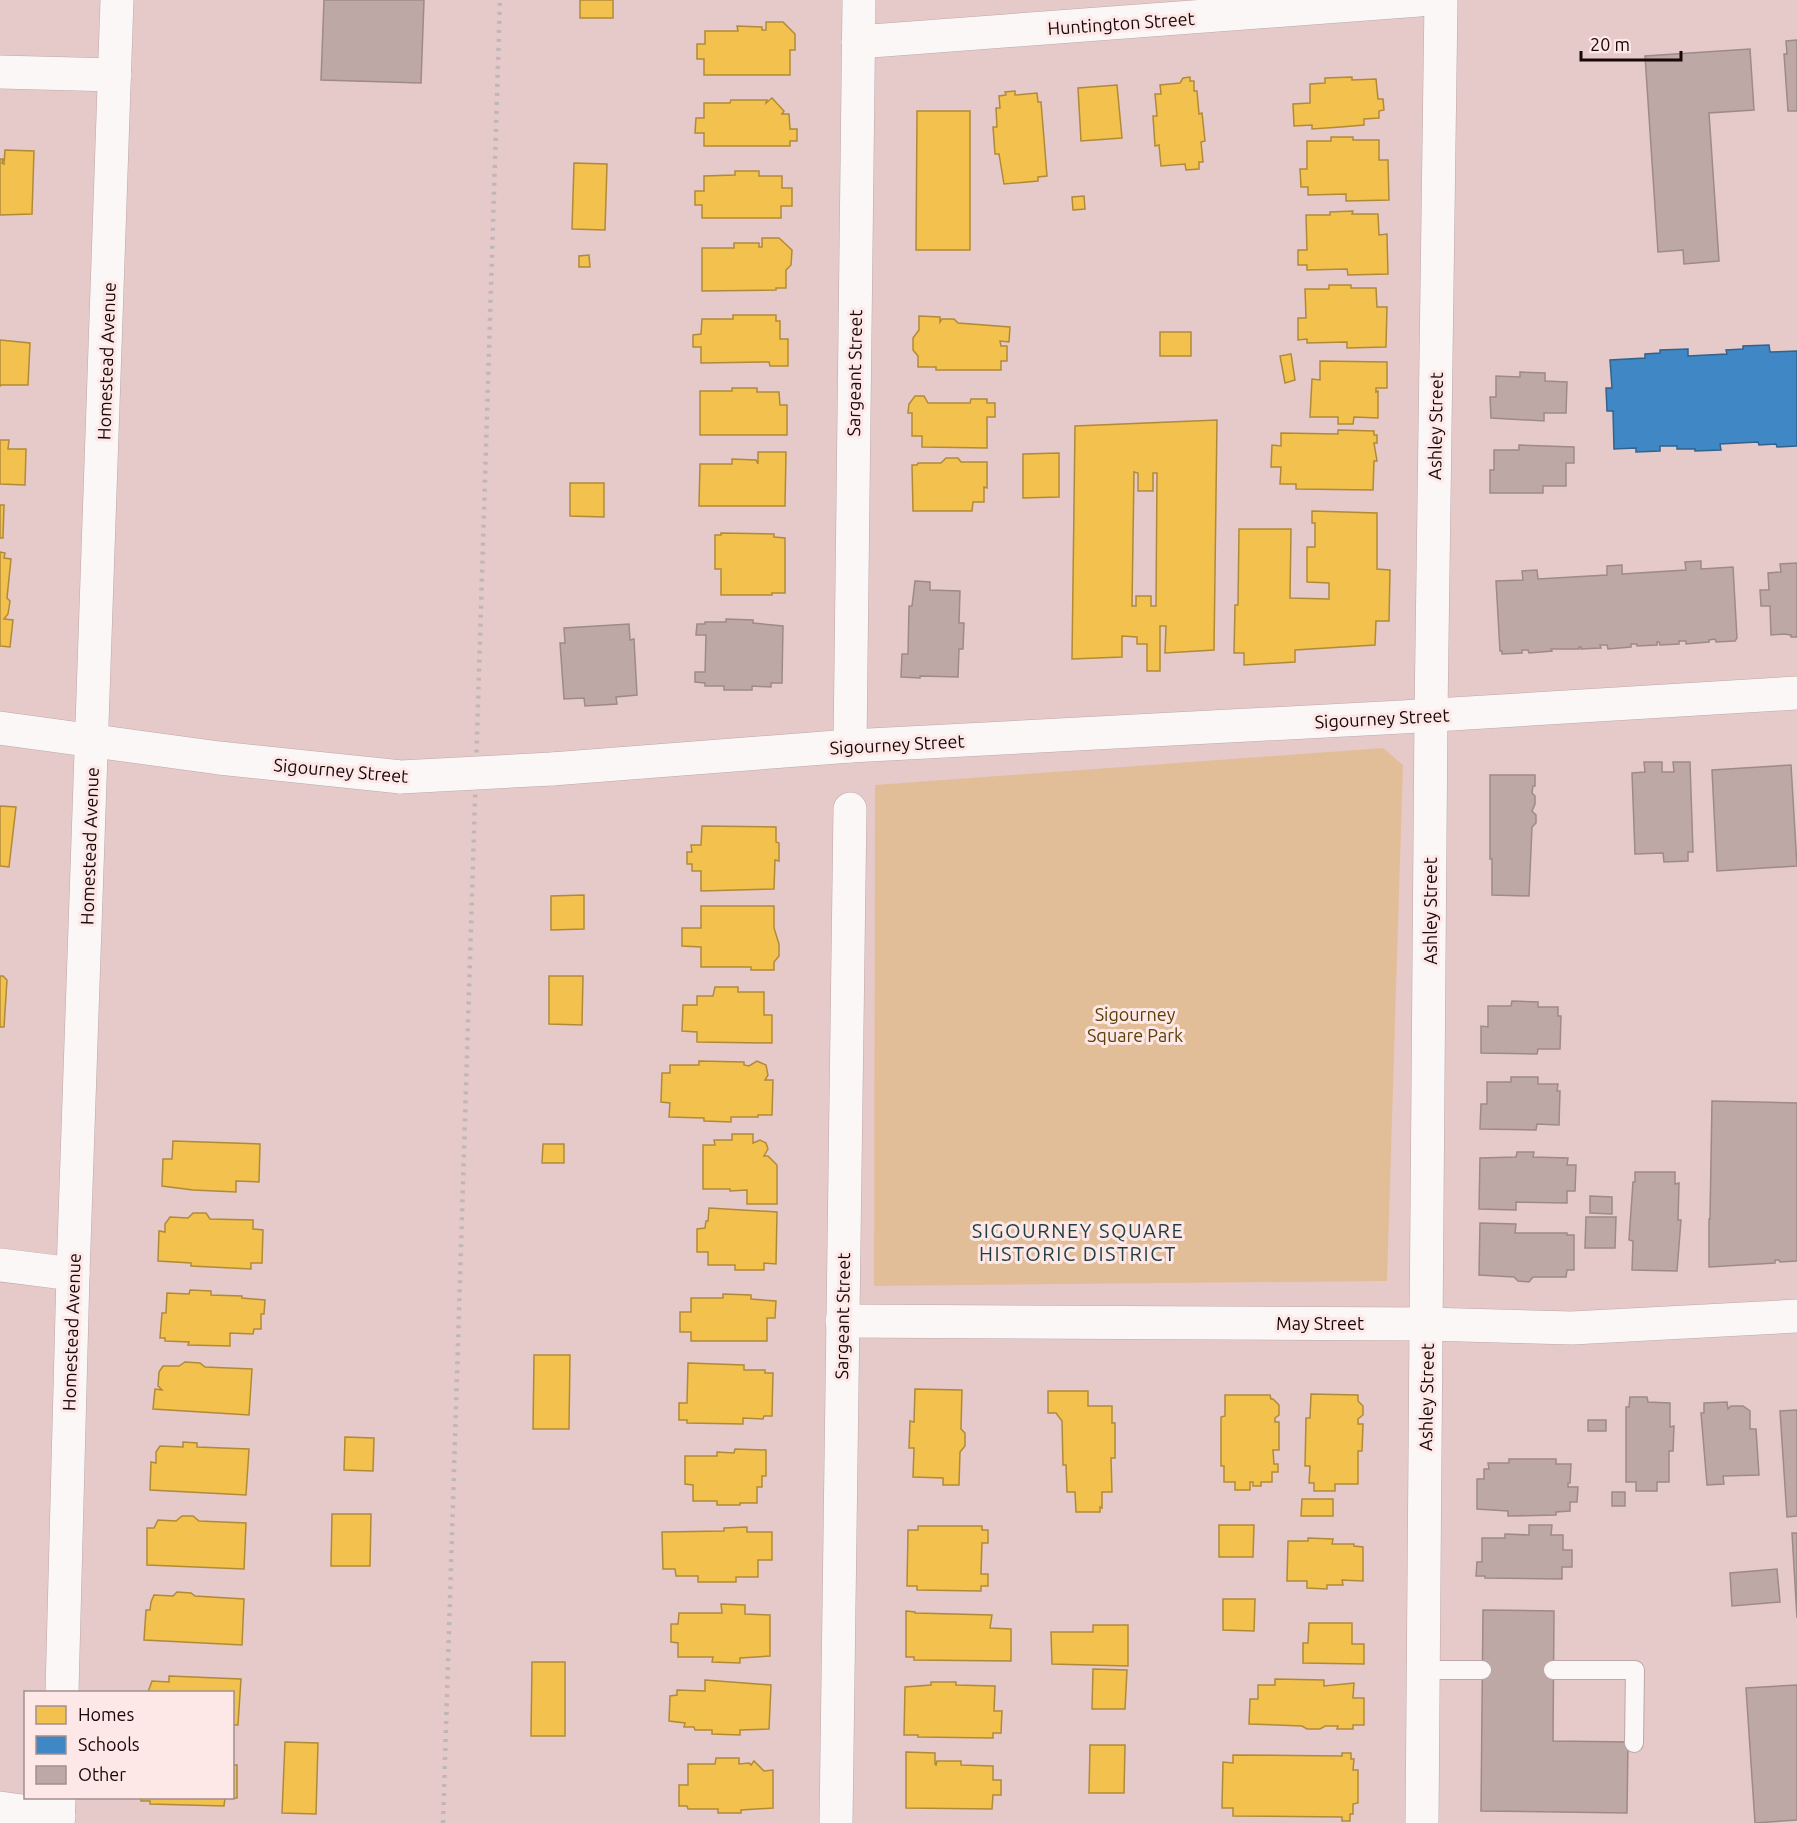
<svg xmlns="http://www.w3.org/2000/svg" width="1797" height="1823" font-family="Ubuntu,sans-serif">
<rect width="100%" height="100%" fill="#e6cac9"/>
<path fill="#e2be98" d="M1383,748L1403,765L1387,1281L874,1286L875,785Z"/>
<g fill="#f2c14e" stroke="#b18a39" stroke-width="1.5" fill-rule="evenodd">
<rect x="580" y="0" width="33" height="18"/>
<path d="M766,22H783L795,34V50H790V75H704V59H697V44H705V31H738L737,26L762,27V30H766Z"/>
<path d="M1190,77V81H1194V91H1197L1199,114L1202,113L1205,141L1201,142L1203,162H1199V169L1186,170L1185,164L1161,166L1159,145L1155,146L1153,116H1157L1155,94H1161L1160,85L1180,83L1183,78Z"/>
<path d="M1352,77V80L1376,79L1378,99H1383L1384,110L1379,111V118L1364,119V125L1341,127L1312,129V125L1294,126L1293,104L1310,103V84L1325,83V78Z"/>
<path d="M1117,85L1122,138L1081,141L1078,88Z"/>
<path d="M1015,91V95L1037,93L1038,102H1041L1047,176L1038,177V181L1004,184L999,154H995L993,127H997L996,108H1000L999,96L1006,95L1005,92Z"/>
<path d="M772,98L784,111L782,114H789L790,129H797V141H790V146H704V133H695L696,118H704V103H730L731,100H767L766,103Z"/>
<path d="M917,111H970V250H916Z"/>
<path d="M1331,137H1353V140H1379V160H1388L1389,200L1346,201V194L1308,195V187H1301L1300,169H1307V141H1331Z"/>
<path d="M5,150L34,151L32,214L0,215V159H3L2,163L4,164Z"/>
<path d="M574,163L607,164L605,230L572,229Z"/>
<path d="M735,171H759V176H782V188H792V206H781V218H702V205H695V191H704V176L735,175Z"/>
<path d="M1084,196L1085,209L1073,210L1072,197Z"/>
<path d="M1353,211L1352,214H1378L1379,235L1387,234L1388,274L1348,275L1347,269L1307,270V265H1298V250H1307L1306,215H1330V212Z"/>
<path d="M762,238H779L792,250L791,265L786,270V288H776V290L702,291V248H734V243H759V247H762Z"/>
<path d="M589,255L590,267H579V256Z"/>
<path d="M1329,285H1351V288H1376L1377,307H1387L1386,347L1347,348V342L1307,343V339L1298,340V318H1306L1305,289H1329Z"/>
<path d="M733,315H776V321H780V339H788V366H770L769,362L701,363V347H693V335L701,334L702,319H733Z"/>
<path d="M919,316L940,317V322L942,319H954L958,323L1010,327L1009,342L1000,341L1001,346H1007V361H1001V370H936V367H918V356L913,350V338L919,330Z"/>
<rect x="1160" y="332" width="31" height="24"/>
<path d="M0,340L30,343L28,385H0V387Z"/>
<path d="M1291,354L1295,380L1285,383L1280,356Z"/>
<path d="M1320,361L1387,362V388H1376V392L1378,391V418L1354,417L1353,424H1338V417H1310L1312,379L1320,380Z"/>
<path d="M732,388H757V392H779L780,405H787V435H700V391H732Z"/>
<path d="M915,396H924L928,403H970L971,399H987V403H995V417H987V448L922,447V436H912V413H908L909,404Z"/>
<path d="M1217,420L1214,650L1165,653L1166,626H1160V671H1147V644H1137V637L1122,636V657L1072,659L1075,426ZM1134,472L1138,473V491H1153V473H1157L1156,606H1151V596H1136V606H1132Z"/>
<path d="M1338,430L1374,431V435H1377V443H1374L1377,461H1374L1373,490L1296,489V484H1280L1281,467H1271L1272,445L1281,446V433L1338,434Z"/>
<path d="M0,440H9L8,449H26L25,485L0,484Z"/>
<path d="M758,452H786L785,506H699L700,464H732V459L756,460L758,464Z"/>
<path d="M1059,453V497L1023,498V454Z"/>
<path d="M946,458H958L961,462H987V488L984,487V502H973L972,511H913L912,465H917L918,463H941Z"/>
<path d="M570,483H604V517L570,516Z"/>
<path d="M0,505H4L3,538H0Z"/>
<path d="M1312,511L1377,513V569L1390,570L1389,621H1376L1375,645L1295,650V662L1244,665V653H1234L1235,605H1238L1239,529H1291L1290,598L1329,599V583L1307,582V547H1315V523H1312Z"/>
<path d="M721,533L774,534V537L785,538V593H772V595H721V569H715V535H721Z"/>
<path d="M0,552L5,553L4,558L11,559L7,598L10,601L8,614L4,619L13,620L10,647L0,646Z"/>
<path d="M0,806L16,807L9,867L0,866Z"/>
<path d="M702,826L776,827V842L779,843V861L775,860L774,889L701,891V871H692V864H687V852H692L691,845H701Z"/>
<path d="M584,895V929L551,930V896Z"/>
<path d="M701,906H774V928L779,944V956L774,962V970H751V967H701V947L682,946V928H701Z"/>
<path d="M0,976H3L7,980L4,1027H0Z"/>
<path d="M549,976H583L582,1025L549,1024Z"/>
<path d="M715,987H738V992H764V1015H772V1043L697,1042V1032L682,1031L683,1005H697V996H713Z"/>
<path d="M699,1061L744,1062V1065L749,1066L757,1061L766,1065L768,1075L765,1080H773L772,1115H758V1117H731V1122L704,1121V1118L669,1117L670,1103L661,1102L662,1073H670V1065H699Z"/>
<path d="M732,1134H753V1143L760,1140L766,1143L768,1149L764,1156H768L777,1165V1204H747V1190L730,1191V1189H703V1145H715L714,1140H732Z"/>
<path d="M173,1141L260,1144L259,1182L236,1181V1192L193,1190L162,1186L163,1159H172Z"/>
<path d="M543,1144H564V1163H542Z"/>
<path d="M709,1208L777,1212L776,1264L764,1263V1270H735V1265H708V1252H697V1229L705,1228L706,1221H708Z"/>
<path d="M193,1213H206L210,1219L253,1220V1229L263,1230L262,1263H251V1269L191,1266V1263L158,1261L159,1231L165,1232V1224L170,1217L188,1218Z"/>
<path d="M190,1290L211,1291V1295L242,1296V1298L265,1300L264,1314H261V1329H254L253,1334L230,1333V1346L188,1345L189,1342L165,1341V1338H160L162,1313H166L167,1293L189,1294Z"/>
<path d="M723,1294L751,1295V1299L776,1301L775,1318H767V1341H691V1332H680V1312H691V1298H723Z"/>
<path d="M534,1355H570L569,1429H533Z"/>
<path d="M185,1362L200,1363L205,1367L252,1369L249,1415L153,1409L155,1389L162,1390L158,1386L159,1372L163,1366H179Z"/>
<path d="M688,1363L744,1365V1370H765V1373H773L772,1416H764L763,1419L743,1418V1424L687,1423V1420H679V1403H687Z"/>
<path d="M915,1389L962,1390L961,1429L965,1433V1446L960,1452L959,1485H943V1478L913,1477L914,1448H909L910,1421L914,1422Z"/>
<path d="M1048,1391H1088V1406H1112V1423H1115V1458H1111L1112,1492H1102V1508L1100,1507V1512H1076L1075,1492H1067L1066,1465H1063L1062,1421L1056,1413H1048Z"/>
<path d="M1311,1394L1358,1395V1401L1363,1406V1415L1358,1419V1424H1363L1362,1451H1358V1484H1335V1491H1314V1483H1309L1310,1466H1305L1306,1418H1310Z"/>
<path d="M1225,1395H1270L1271,1399H1273L1279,1405V1415L1275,1418V1422H1279V1450H1273L1274,1464H1278V1472H1272V1482H1261V1486H1253V1482H1250V1490H1235V1482H1224V1466H1221V1417L1225,1416Z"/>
<path d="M345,1437L374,1438L373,1471L344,1470Z"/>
<path d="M183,1442L197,1443V1447L249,1449L246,1495L150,1490L151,1462L156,1463V1452L160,1446L183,1447Z"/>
<path d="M735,1449L766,1450V1476H762V1487H757V1503H740V1505H717V1501H693V1485L685,1484V1456H717V1452L734,1453Z"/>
<path d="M1302,1499H1333V1516H1301Z"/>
<path d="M332,1514H371L370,1566H331Z"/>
<path d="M182,1516H193L199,1521L246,1523L244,1569L147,1565V1528H154L158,1520L176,1521Z"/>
<path d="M1219,1525H1254L1253,1557H1219Z"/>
<path d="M918,1526H982V1530H988V1543H982L981,1574H988V1586H981V1591L917,1590V1586H907L908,1530H918Z"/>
<path d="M747,1527V1532H772V1560H758V1577H736V1582H698V1576H676L675,1569H663L662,1532L724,1531V1528Z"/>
<path d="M1308,1538L1333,1539L1332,1544H1354V1546L1363,1547V1581L1342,1580L1343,1585H1327V1589L1307,1588V1581H1287L1288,1541H1308Z"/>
<path d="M177,1592L191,1593L195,1596L244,1599L242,1645L144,1640L146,1610H150L151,1602L154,1595L173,1596Z"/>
<path d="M1223,1599H1255L1254,1631L1223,1630Z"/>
<path d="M721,1604L745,1605V1614L770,1615V1656L740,1658V1663L712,1662L713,1657H678V1643L671,1642V1624H678L679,1613H722Z"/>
<path d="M906,1611L915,1612V1613L992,1615L990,1628L1011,1629V1661L914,1660V1657H906Z"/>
<path d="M1309,1623H1352V1644H1364V1664L1303,1663V1643H1308Z"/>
<path d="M1093,1625H1128V1666L1052,1664L1051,1632H1093Z"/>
<path d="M532,1662H565V1736H531Z"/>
<path d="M1093,1669L1127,1670L1125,1709H1092Z"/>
<path d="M169,1676L241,1679L238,1725H232V1692H148L152,1681L169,1682Z"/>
<path d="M1275,1679L1324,1680V1686L1354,1683L1353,1698H1364V1725H1353V1729H1337L1338,1726H1325L1320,1729H1307L1302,1726L1249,1724L1250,1699H1258V1685H1275Z"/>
<path d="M705,1680L771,1685L769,1729L740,1730V1735L712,1734V1730H695L694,1727H684L685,1723L669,1721L670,1696L677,1695V1690L705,1691Z"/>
<path d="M931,1682H956V1685L995,1686L994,1711H1002L1001,1733H993V1738L918,1737V1735H904L905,1687L931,1685Z"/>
<path d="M285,1742L318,1743L316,1814L282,1813Z"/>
<path d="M1090,1745H1125L1124,1793H1089Z"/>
<path d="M906,1752L935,1753V1764L936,1765L937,1761H961V1765L993,1766V1780H1001V1795H993L992,1809L906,1808Z"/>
<path d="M1342,1753H1351V1759H1354L1353,1770H1358V1803L1353,1804V1814H1350V1821H1342V1817L1233,1816V1808H1222L1223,1762L1233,1763V1755L1342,1756Z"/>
<path d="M716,1758H739V1764L749,1763L751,1765L754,1761L764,1771L773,1770V1808L741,1810V1813H718V1809H688L687,1806H679V1785H688V1764H715Z"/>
<path d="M232,1765H237V1798H225L224,1806L150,1804V1801H141V1798H232Z"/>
</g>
<path fill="#3f88c5" stroke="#33628c" stroke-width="1.5" d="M1769,345L1770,352L1797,351V446L1777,447L1776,444L1759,445L1758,442L1720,444L1721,450L1695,451V449H1677V446H1660V451L1636,452V448L1614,449L1613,411H1607L1606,388H1612L1610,360L1645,358V354L1660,353V350L1688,349V356L1727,354L1726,350L1743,349V346Z"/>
<g fill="#bda8a5" stroke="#9e8a87" stroke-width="1.5">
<path d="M324,0H424L421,83L321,80Z"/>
<path d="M1797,40V111H1788L1784,54H1787L1786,41Z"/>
<path d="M1750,49L1754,110L1709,113L1719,261L1684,264L1683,250L1658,252L1645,56Z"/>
<path d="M1520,372L1545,373V381L1567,382L1566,413H1544V421L1491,418L1490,397H1496V376L1520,377Z"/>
<path d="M1519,445L1574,447V463H1566V486H1543V493H1490V470H1494V450H1519Z"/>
<path d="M1701,561V569L1733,567L1737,638L1735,641L1716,642L1715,639L1709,640V642L1686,644V641H1679V644L1660,645L1659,642H1657V645L1637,646V644H1631V647L1608,649L1607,645H1600L1601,648L1581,649V647H1579V649H1551L1552,651L1529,653L1528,650H1522V653L1502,654V651H1500L1496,581L1523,580L1522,571L1537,570L1538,579L1607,575V566L1622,565V574L1686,570L1685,562Z"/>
<path d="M1797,563V637H1791V635L1784,634L1771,635L1770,606H1761L1760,590H1769L1768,573L1781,572L1780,564Z"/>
<path d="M915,581L930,582V590L960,591L959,623H964L963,649H959L958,677L920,676V678L901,677L902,654H908L909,606H912Z"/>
<path d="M726,619L753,620V623L783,626L782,683H771V687L752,686V690H724V686H705V683L695,682V672H705L706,635H696L697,624H705V622H726Z"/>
<path d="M629,624L630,640L634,639L637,695L616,697L617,704L585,706L584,698L564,699L560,643H565L564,628Z"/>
<path d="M1644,762H1662V772H1674L1673,762H1690L1693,852H1688V861L1664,862L1663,853L1635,854L1632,773L1645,772Z"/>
<path d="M1791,765L1797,866L1717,871L1712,770Z"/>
<path d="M1490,775H1535V786H1533L1532,793L1535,796V804L1532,811L1536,815V823L1532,827L1529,896L1492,895V859H1490Z"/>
<path d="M1512,1001L1538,1002V1007H1558V1016H1561L1560,1049H1538L1537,1054L1481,1053V1026L1488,1027V1006H1511Z"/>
<path d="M1511,1077H1538V1084H1558L1557,1091H1560L1559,1125L1537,1124L1536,1130L1480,1129L1481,1104H1487V1082H1511Z"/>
<path d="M1712,1101L1797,1103V1261L1780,1262L1779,1260H1775V1263L1709,1267V1219H1710Z"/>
<path d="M1517,1152H1534L1533,1157L1568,1158L1567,1165H1576L1575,1191H1567V1203L1516,1202V1210L1479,1209L1480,1158L1516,1157Z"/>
<path d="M1635,1172H1675V1184L1679,1183L1678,1220H1681L1677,1271L1632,1270L1633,1241L1629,1240L1633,1182H1635Z"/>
<path d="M1590,1196L1612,1197V1214L1590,1213Z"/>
<path d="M1586,1217H1616L1615,1248H1585Z"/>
<path d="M1480,1223L1516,1224L1515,1233H1567V1235H1574V1270H1567L1566,1277H1533L1529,1282L1518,1281L1514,1277L1479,1275Z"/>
<path d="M1630,1397H1647L1648,1402L1670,1403V1427L1674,1426L1673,1451H1669V1482H1657V1491H1636V1482H1626V1407H1629Z"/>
<path d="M1727,1402L1728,1409L1731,1406H1743L1750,1411V1429H1756L1759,1475L1723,1476L1724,1484L1707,1485L1701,1413H1704V1403Z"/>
<path d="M1797,1410V1516L1787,1517L1780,1411Z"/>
<rect x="1588" y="1420" width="18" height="11"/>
<path d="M1509,1459H1556V1464H1571L1570,1483H1568V1487H1578L1577,1502H1570V1511L1556,1512V1515L1508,1516V1511L1477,1509V1479H1484V1469H1489L1488,1463H1509Z"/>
<rect x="1612" y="1492" width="13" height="14"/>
<path d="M1529,1525H1552L1551,1535H1563V1550H1572V1567H1562V1579L1485,1578V1576H1476L1477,1562H1482V1538H1505V1534L1529,1535Z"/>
<path d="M1792,1533H1797V1618Z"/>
<path d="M1777,1569L1780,1602L1732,1606L1730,1573Z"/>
<path d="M1483,1610L1554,1611L1553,1741L1628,1742L1627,1813L1481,1811Z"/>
<path d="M1797,1685V1820L1755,1823L1746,1688Z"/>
</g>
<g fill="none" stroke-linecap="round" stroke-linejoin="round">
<g stroke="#bda7a7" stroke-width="20">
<g id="service">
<path d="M1423,1670H1482"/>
<path d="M1553,1670H1635L1634,1743"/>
</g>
</g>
<g stroke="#bda7a7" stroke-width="34">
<g id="minor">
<path d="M858,42L1419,0"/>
<path d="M0,72L115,75"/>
<path d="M850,746L859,0"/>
<path d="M0,1265L73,1274"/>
<path d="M842,1321L1426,1324L1572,1328L1797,1316"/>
<path d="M0,1808L59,1816"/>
<path d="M836,1823L850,809"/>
<path d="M1422,1823L1431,715L1441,0"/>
</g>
</g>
<g stroke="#bda7a7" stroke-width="34">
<g id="secondary">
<path d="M0,728L219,758L401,777"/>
<path d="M552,769L850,746L1402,717L1797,693"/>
<path d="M62,1692L73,1274L117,0"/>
<path d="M58,1823L59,1798"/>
</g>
</g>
<use href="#service" stroke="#fbf7f7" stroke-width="18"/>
<use href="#minor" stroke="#fbf7f7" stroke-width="33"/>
<use href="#secondary" stroke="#fbf7f7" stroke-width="33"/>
<path stroke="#bfb7b7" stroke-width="4.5" stroke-dasharray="3 6" stroke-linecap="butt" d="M443,1823L500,0"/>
<g stroke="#bda7a7" stroke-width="34" stroke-linecap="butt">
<path id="secondary-bridge" d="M401,777L552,769"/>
</g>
<use href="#secondary-bridge" stroke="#fbf7f7" stroke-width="33"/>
</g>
<g text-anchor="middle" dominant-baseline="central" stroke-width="6" stroke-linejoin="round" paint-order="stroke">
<g font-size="18" fill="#180808" stroke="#fee8e7">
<text transform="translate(1121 23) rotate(-4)">Huntington Street</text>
<text transform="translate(106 361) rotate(-88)">Homestead Avenue</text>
<text transform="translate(854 373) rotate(-89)">Sargeant Street</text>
<text transform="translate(1435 426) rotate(-89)">Ashley Street</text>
<text transform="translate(1382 718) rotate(-3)">Sigourney Street</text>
<text transform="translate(897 744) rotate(-3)">Sigourney Street</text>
<text transform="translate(341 770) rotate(5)">Sigourney Street</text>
<text transform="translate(89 846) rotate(-88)">Homestead Avenue</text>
<text transform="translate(1430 911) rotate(-90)">Ashley Street</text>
<text transform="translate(842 1316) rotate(-89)">Sargeant Street</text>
<text x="1320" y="1323">May Street</text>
<text transform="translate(71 1332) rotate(-88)">Homestead Avenue</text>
<text transform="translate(1426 1397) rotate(-89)">Ashley Street</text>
</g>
<g font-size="18" fill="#5b4006" stroke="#fee8e7">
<text x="1135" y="1014">Sigourney<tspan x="1135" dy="21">Square Park</tspan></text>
</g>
<g font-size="20" letter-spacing="1.5" fill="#1d3f41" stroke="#fee8e7">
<text x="1078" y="1230">SIGOURNEY SQUARE<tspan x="1078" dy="23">HISTORIC DISTRICT</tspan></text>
</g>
</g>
<rect x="24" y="1691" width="210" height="108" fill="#fee8e7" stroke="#a28e8e" stroke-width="1.5"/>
<rect x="36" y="1706" width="30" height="18" fill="#f2c14e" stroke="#a28e8e" stroke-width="1.5"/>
<text x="78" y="1721" font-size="18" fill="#180808">Homes</text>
<rect x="36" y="1736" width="30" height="18" fill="#3f88c5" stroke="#a28e8e" stroke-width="1.5"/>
<text x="78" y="1751" font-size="18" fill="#180808">Schools</text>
<rect x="36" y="1766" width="30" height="18" fill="#bda8a5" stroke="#a28e8e" stroke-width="1.5"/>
<text x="78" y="1781" font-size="18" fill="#180808">Other</text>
<path d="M1581 51v9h100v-9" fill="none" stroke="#180808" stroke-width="3"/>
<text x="1590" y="51" font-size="18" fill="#180808" stroke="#fee8e7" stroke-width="4.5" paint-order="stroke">20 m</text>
</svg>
